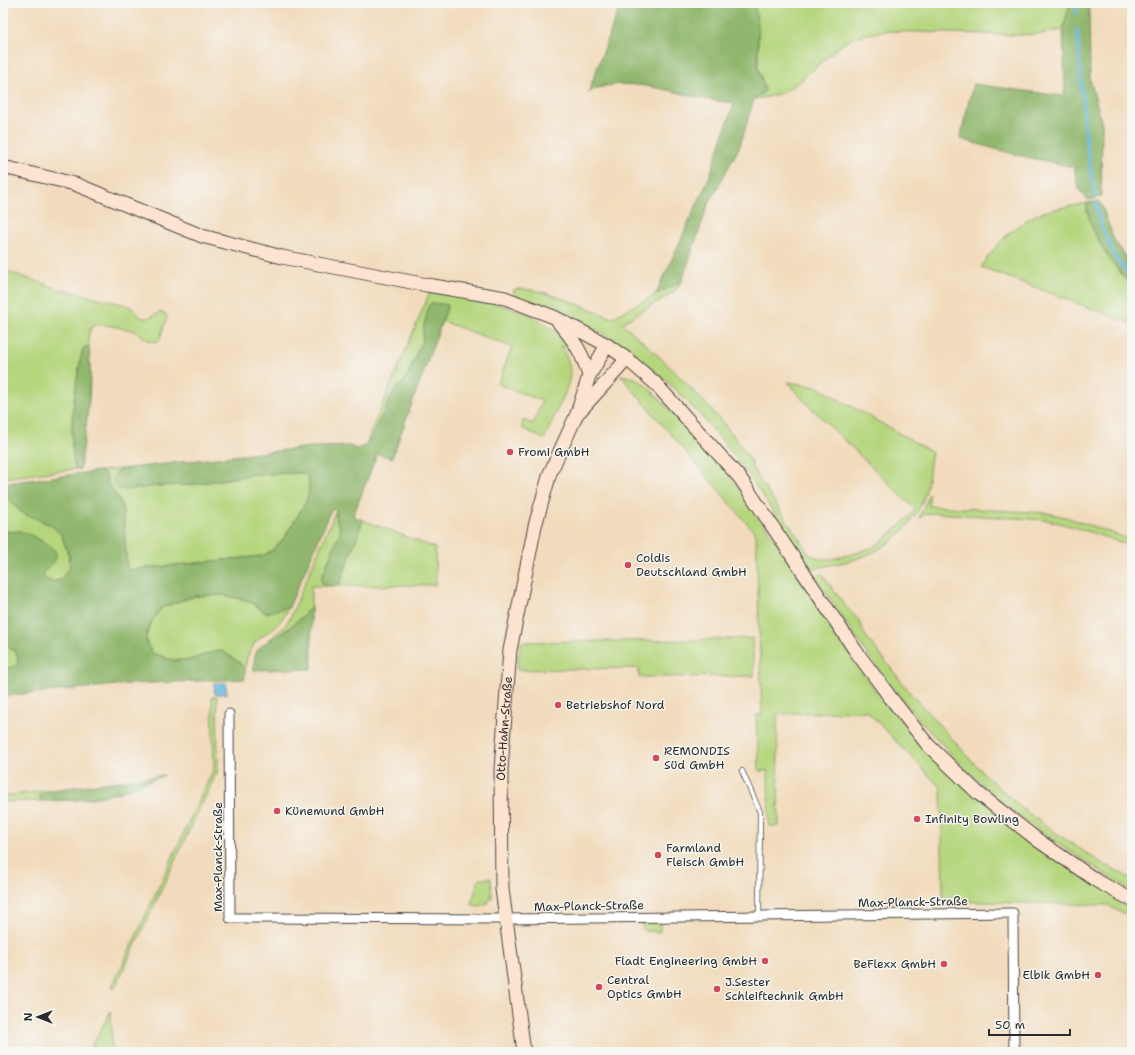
<svg xmlns="http://www.w3.org/2000/svg" width="1135" height="1055" font-family="'Shantell Sans',sans-serif">
<rect width="100%" height="100%" fill="#f6f6f2"/>
<filter id="ink" filterUnits="userSpaceOnUse"><feTurbulence type="fractalNoise" baseFrequency=".025" numOctaves="2"/><feDisplacementMap in="SourceGraphic" scale="8" xChannelSelector="R" yChannelSelector="G"/><feConvolveMatrix kernelMatrix="1 2 1 2 8 2 1 2 1" color-interpolation-filters="sRGB"/></filter>
<filter id="wash" filterUnits="userSpaceOnUse"><feTurbulence type="fractalNoise" baseFrequency=".012" numOctaves="4" result="noise"/><feDisplacementMap in="SourceGraphic" scale="16" xChannelSelector="R" yChannelSelector="G"/><feGaussianBlur stdDeviation="0.9" result="paint"/><feColorMatrix in="noise" values="0 0 0 0 0 0 0 0 0 0 0 0 0 0 0 0 0 1.4 0 .05"/><feComposite in="paint" operator="in"/></filter>
<g filter="url(#wash)">
<rect width="100%" height="100%" fill="#f2dbbc"/>
<g fill="#b6d67e" stroke="#708054">
<path d="M754,3H813V6L824,5L825,3H1070L1063,30L1040,34L1015,35L886,31C875,33 862,34 851,39C826,53 809,79 783,92C774,96 764,98 754,99L765,91L758,67V26Z"/>
<path d="M1087,203V211L1103,248L1119,272L1132,287V324L981,267C995,246 1012,226 1036,215C1052,208 1070,207 1087,203Z"/>
<path d="M3,270L59,289L127,305C145,315 136,325 160,312L166,314L167,318L159,341C147,344 145,336 135,331C129,329 122,329 117,327C97,323 86,321 89,346L83,348C75,386 67,432 75,469L3,478Z"/>
<path d="M682,281L674,292L622,323C660,356 696,391 729,430C737,440 744,451 752,462V468L809,554L820,559H832L856,553L873,547L885,539L910,516L915,509L798,395L788,382L817,387L932,452C929,467 929,483 924,497C914,526 890,546 862,557C847,563 830,564 814,569L808,567C758,484 698,394 614,341C593,327 570,316 547,307C538,303 525,301 518,297C515,295 514,293 513,290C532,283 592,310 612,318L656,294Z"/>
<path d="M430,292L480,299L528,313L561,335L579,354L560,346C576,368 570,382 560,404C555,416 549,427 544,439L522,428L523,420L533,424L542,401L498,384L512,347L442,321L448,305L424,325L422,342L404,382L395,389L371,438L365,446Z"/>
<path d="M620,375L635,378L649,388L686,427L729,475L761,519L862,673L905,726L937,762L1132,905V917L1106,905L943,901L941,788L867,711L777,714L779,826H769L768,771H759L756,715L762,714L756,534Z"/>
<path d="M121,469L116,473L125,490L157,486L190,485L256,474L302,473L308,476L309,491L306,502L283,540L271,551L262,556L129,570L127,569L123,510L120,501L108,483L105,474L99,471Z"/>
<path d="M3,483H7L5,490L22,513L51,525L61,534L69,556L70,567L60,580L52,582L44,578L42,574L45,570L55,561V551C41,538 22,529 3,532Z"/>
<path d="M929,494V506L1048,513L1069,518L1132,540V546L1074,527L1047,520L934,513L926,514L919,518Z"/>
<path d="M336,510V520L340,527V533L321,579L324,586H311V607C297,623 281,634 263,645L283,628L290,618Z"/>
<path d="M363,520L435,548L436,585L339,586Z"/>
<path d="M821,573L847,608L858,619L865,635L911,694L986,776L1023,809L1059,835L1100,862L1132,879V890L1117,882L1060,845L1022,818L989,791L959,762L923,724L889,684L856,638L817,579L818,576Z"/>
<path d="M223,595L249,601L266,613L289,607L283,618L275,627L256,641L247,657L245,670L239,662L216,651L190,660H173L152,653L147,644L146,636L152,621L161,608L195,596Z"/>
<path d="M752,638L754,676L639,677V668L517,670L521,642L695,640Z"/>
<path d="M3,644L16,652L18,659V663L14,667L3,669Z"/>
<path d="M217,696L218,770L115,988L112,987L214,768L212,697Z"/>
<path d="M44,791L40,795L41,801L3,802V796Z"/>
<path d="M491,878L492,898C486,905 480,908 471,904L479,879Z"/>
<path d="M641,922H660V932L644,931Z"/>
<path d="M111,1011L112,1052H88L90,1049Z"/>
</g>
<g fill="#90b76d" stroke="#5e714c">
<path d="M621,3H754L758,26V67L765,91L754,99L740,146L708,205L682,281L656,294L709,178L734,103C723,101 712,101 701,98C669,91 617,74 588,93Z"/>
<path d="M1070,3H1089L1090,79L1102,124L1101,197L1088,200L1078,188L1074,167L1017,155L960,139L973,84L1062,96L1065,91L1063,30Z"/>
<path d="M1099,201L1102,206L1114,240L1132,265V287C1113,264 1088,235 1087,203Z"/>
<path d="M432,303L448,305L392,458L377,454L353,516L363,520L339,586H324L321,579L340,533V527L336,520V510L332,509L289,607L266,613L249,601L223,595L195,596L161,608L152,621L146,636L147,644L152,653L173,660H190L216,651H222L239,662L245,670V679L127,684L3,696V669L14,667L18,663V659L16,652L3,644V532C8,532 14,531 19,531C26,532 55,546 56,554C58,562 46,568 42,574L44,578L52,582L60,580L70,567L69,556L61,534L51,525L22,513L8,498L5,490L7,483L99,471L105,474L108,483L120,501L123,510L127,569L129,570L262,556L271,551L283,540L306,502L309,491L308,476L302,473L256,474L190,485L157,486L125,490L119,489L115,485L114,479L116,473L121,469L311,447L350,446L356,449L365,446L371,438L395,389L404,382L422,342L424,325L429,305Z"/>
<path d="M89,346C93,387 86,428 80,469H75C67,432 75,386 83,348Z"/>
<path d="M311,607L312,669L253,670C254,664 254,656 257,651C264,641 277,637 286,631C295,624 303,616 311,607Z"/>
<path d="M165,775L121,792L98,797L77,800L41,801L40,795L44,791Z"/>
</g>
<path fill="#68b8e3" stroke="#4a7287" d="M214,683H226L227,694H215Z"/>
<g fill="none" stroke-linecap="round" stroke-linejoin="round">
<g stroke="#68b8e3" stroke-width="3">
<path d="M1076,14L1077,3"/>
<path d="M1077,29L1086,141L1095,196"/>
<path d="M1096,203L1099,221L1116,259L1132,278"/>
</g>
</g>
</g>
<g filter="url(#ink)">
<g fill="none" stroke-linecap="round" stroke-linejoin="round">
<g stroke="#494541" stroke-width="6">
<path id="lane" d="M742,771L760,812L759,916"/>
</g>
<g stroke="#494541" stroke-width="11">
<path id="street" d="M229,714L230,918L505,919L1013,913L1014,1052"/>
</g>
<g stroke="#494541" stroke-width="15">
<g id="secondary">
<path d="M3,167L75,184L202,236L282,257L427,285L505,298L554,317L607,345L627,359L655,383L740,478L855,650L890,697L928,745L978,793L1039,841L1097,881L1132,900"/>
<path d="M559,323C574,340 583,354 589,376"/>
<path d="M580,411L627,359"/>
<path id="s1" d="M524,1052L502,889L501,769L510,650L535,526L550,473L577,414L589,376L607,345"/>
</g>
</g>
<use href="#lane" stroke="#fff" stroke-width="4.5"/>
<use href="#street" stroke="#fff" stroke-width="9"/>
<use href="#secondary" stroke="#fde4d0" stroke-width="13"/>
</g>
</g>
<g fill="#d1495b" stroke="#f6f6f2" stroke-width="1.5">
<circle cx="510" cy="452" r="4"/>
<circle cx="628" cy="565" r="4"/>
<circle cx="558" cy="705" r="4"/>
<circle cx="656" cy="758" r="4"/>
<circle cx="277" cy="811" r="4"/>
<circle cx="917" cy="819" r="4"/>
<circle cx="658" cy="855" r="4"/>
<circle cx="765" cy="961" r="4"/>
<circle cx="944" cy="964" r="4"/>
<circle cx="1098" cy="975" r="4"/>
<circle cx="599" cy="987" r="4"/>
<circle cx="717" cy="989" r="4"/>
</g>
<g text-anchor="middle" dominant-baseline="central" stroke-width="3" stroke-linejoin="round" paint-order="stroke">
<g font-size="12" fill="#2b2b2b" stroke="#f6f6f2" text-anchor="start">
<text x="518" y="452">Fromi GmbH</text>
<text x="636" y="558">Coldis<tspan x="636" dy="14">Deutschland GmbH</tspan></text>
<text x="566" y="705">Betriebshof Nord</text>
<text x="664" y="751">REMONDIS<tspan x="664" dy="14">Süd GmbH</tspan></text>
<text x="285" y="811">Künemund GmbH</text>
<text x="925" y="819">Infinity Bowling</text>
<text x="666" y="848">Farmland<tspan x="666" dy="14">Fleisch GmbH</tspan></text>
<text x="757" y="961" text-anchor="end">Fladt Engineering GmbH</text>
<text x="936" y="964" text-anchor="end">BeFlexx GmbH</text>
<text x="1090" y="975" text-anchor="end">Elbik GmbH</text>
<text x="607" y="980">Central<tspan x="607" dy="14">Optics GmbH</tspan></text>
<text x="725" y="982">J.Sester<tspan x="725" dy="14">Schleiftechnik GmbH</tspan></text>
</g>
<g font-size="12" fill="#2b2b2b" stroke="#f6f6f2">
<text stroke="none"><textPath href="#s1" startOffset="325">Otto-Hahn-Straße</textPath></text>
<text transform="translate(218 857) rotate(-90)">Max-Planck-Straße</text>
<text transform="translate(913 902) rotate(-1)">Max-Planck-Straße</text>
<text transform="translate(589 906) rotate(-1)">Max-Planck-Straße</text>
</g>
</g>
<rect width="1135" height="1055" fill="none" stroke="#f6f6f2" stroke-width="16"/>
<g transform="translate(38 1017) rotate(270)" stroke="#f6f6f2" stroke-width="3" paint-order="stroke">
<path d="M0-3L7 15L0 10L-7 15Z" fill="#2b2b2b"/>
<text y="-6" font-size="11" font-weight="bold" text-anchor="middle" fill="#2b2b2b">N</text>
</g>
<path d="M989 1029v6h81v-6" fill="none" stroke="#2b2b2b" stroke-width="2"/>
<text x="995" y="1029" font-size="12" fill="#2b2b2b" stroke="#f6f6f2" stroke-width="3" paint-order="stroke">50 m</text>
</svg>
